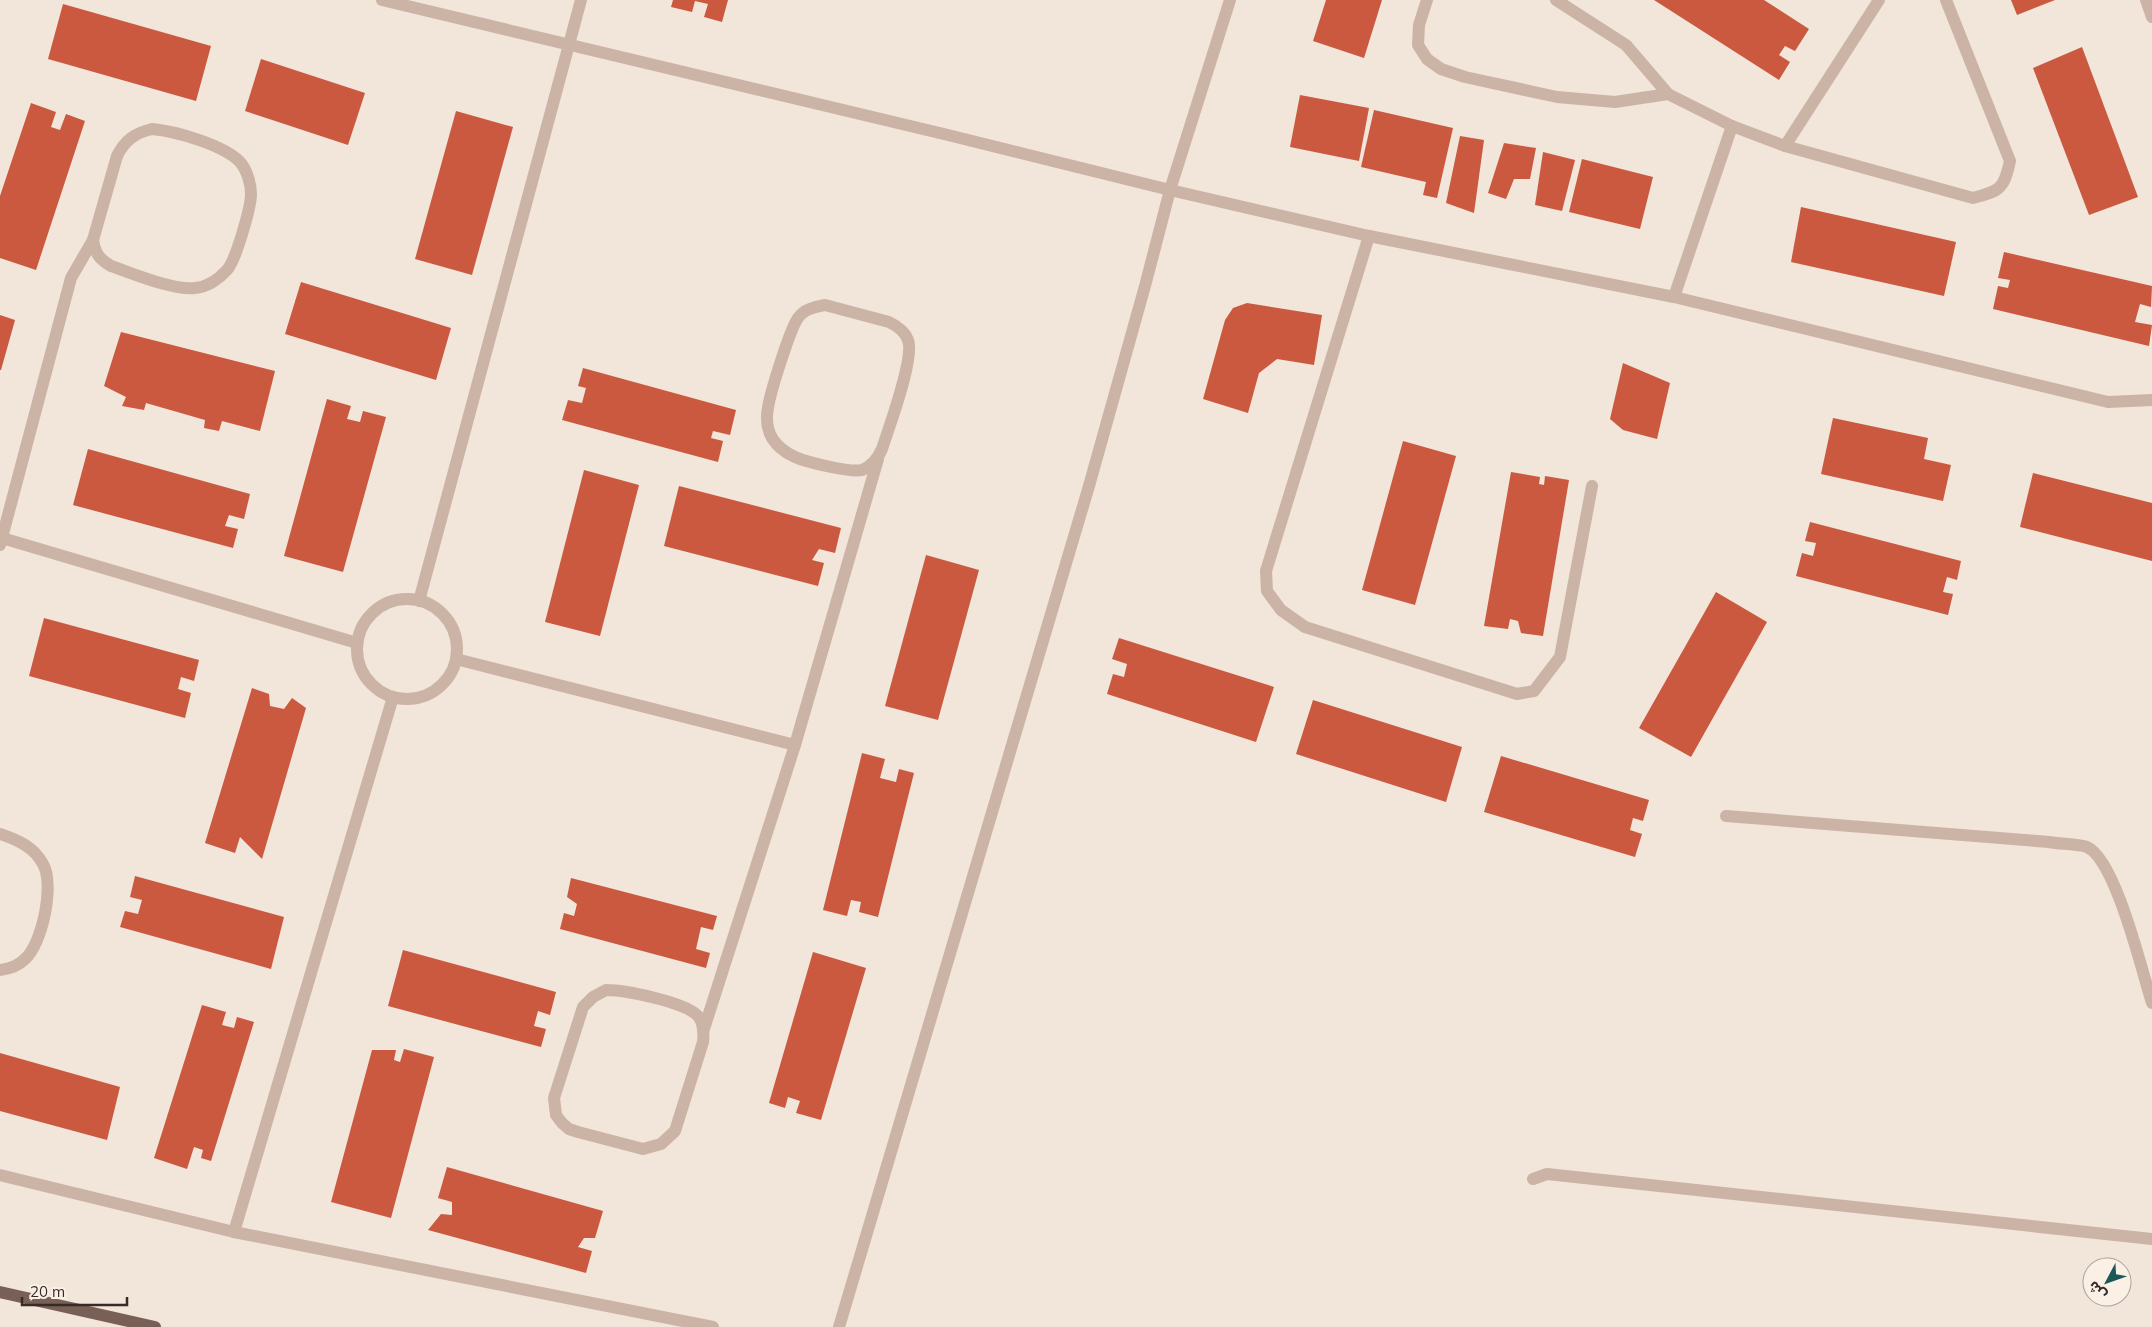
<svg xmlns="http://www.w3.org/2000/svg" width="2152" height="1327" font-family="Mulish,'Noto Sans Arabic',sans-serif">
<rect width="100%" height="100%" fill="#f2e5da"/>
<g fill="#ca5940">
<path d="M673,0H728L722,22L704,17L708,4L695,1L692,12L671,7Z"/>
<path d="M1326,0H1382L1364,58L1313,41Z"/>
<path d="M1654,0H1764L1809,29L1795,51L1785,46L1779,55L1790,62L1779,80Z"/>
<path d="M2011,0H2055L2017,15Z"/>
<path d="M63,4L211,46L196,101L48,59Z"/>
<path d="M2082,47L2138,197L2089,215L2033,68Z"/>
<path d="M261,59L365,93L348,145L245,111Z"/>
<path d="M1300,95L1369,108L1359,161L1290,147Z"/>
<path d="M31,103L56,112L51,127L60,130L66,114L85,121L36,270L0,258V196Z"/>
<path d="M1374,110L1453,128L1437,198L1423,195L1426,182L1361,167Z"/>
<path d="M456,111L513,127L472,275L415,259Z"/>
<path d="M1460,136L1484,140L1474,213L1446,203Z"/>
<path d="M1504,143L1536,148L1530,179H1514L1506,199L1488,193Z"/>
<path d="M1543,152L1575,160L1562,211L1535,205Z"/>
<path d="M1582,159L1653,177L1640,229L1569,212Z"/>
<path d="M1801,207L1956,242L1944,296L1791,262Z"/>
<path d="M2004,252L2152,286L2151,307L2140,304L2135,322L2152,325L2149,346L1993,309L1998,286L2008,288L2010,280L1998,278Z"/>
<path d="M301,282L451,328L436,380L285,334Z"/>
<path d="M1247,303L1322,315L1314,365L1277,359L1259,373L1248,413L1203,399L1225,320L1233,308Z"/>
<path d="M0,315L15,320L1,370H0Z"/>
<path d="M121,332L275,371L260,431L222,421L219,431L204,428L205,420L146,403L144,410L122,406L126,397L104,386Z"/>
<path d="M1623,363L1670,383L1657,439L1623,430L1610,419Z"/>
<path d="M583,368L736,410L730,435L713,431L711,438L723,441L718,462L562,420L568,400L582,403L586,388L578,386Z"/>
<path d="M327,399L351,406L347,419L360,422L363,411L386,417L343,572L284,556Z"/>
<path d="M1833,418L1928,438L1924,459L1951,465L1943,501L1821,474Z"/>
<path d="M1403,441L1456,456L1415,605L1362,590Z"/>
<path d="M88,449L250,494L244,519L229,515L225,526L238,529L233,548L73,505Z"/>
<path d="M584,470L639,485L600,636L545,622Z"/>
<path d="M1511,472L1540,477L1539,484L1544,485L1545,476L1569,480L1543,636L1521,633L1518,621L1510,619L1508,629L1484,626Z"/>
<path d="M2033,473L2152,503V561L2020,527Z"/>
<path d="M679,486L841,528L835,553L819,549L812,560L824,563L818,586L664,546Z"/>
<path d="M1810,522L1961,561L1957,580L1947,577L1943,592L1953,594L1948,615L1796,576L1802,553L1813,556L1816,543L1805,541Z"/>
<path d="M926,555L979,570L938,720L885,706Z"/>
<path d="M1716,592L1767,622L1691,757L1639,728Z"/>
<path d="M44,618L199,660L194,681L181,677L178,689L191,693L185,718L29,676Z"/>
<path d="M1119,638L1274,687L1256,742L1107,694L1113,674L1124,677L1127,664L1112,659Z"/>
<path d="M252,688L269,694L270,706L284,709L292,698L306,708L262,859L240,837L235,853L205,843Z"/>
<path d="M1313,700L1462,747L1446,802L1296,754Z"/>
<path d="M862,753L885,759L880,778L896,782L899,769L914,773L878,917L859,912L861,902L851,900L847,916L823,910Z"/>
<path d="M1501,756L1649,800L1643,821L1633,818L1630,830L1642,834L1635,857L1484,812Z"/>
<path d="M135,876L284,917L271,969L120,927L125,911L138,914L142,900L130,897Z"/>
<path d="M571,878L717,916L713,930L701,927L696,949L710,953L706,968L560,929L564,913L574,916L577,904L567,897Z"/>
<path d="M403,950L556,992L550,1015L538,1011L534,1026L546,1029L541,1047L388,1006Z"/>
<path d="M813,952L866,968L821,1120L796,1113L800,1101L788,1097L785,1108L769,1103Z"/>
<path d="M202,1005L226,1012L222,1025L234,1028L237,1017L254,1022L211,1161L201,1158L203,1150L194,1147L187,1169L154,1158Z"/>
<path d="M404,1049L434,1057L391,1218L331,1202L372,1050H396L394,1060L400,1062Z"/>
<path d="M0,1053L120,1087L107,1140L0,1111Z"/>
<path d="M447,1167L603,1211L595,1238H584L578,1247L592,1251L586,1273L428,1230L441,1214L452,1215V1202L438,1198Z"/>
</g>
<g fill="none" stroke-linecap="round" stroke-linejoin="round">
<g stroke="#cbb4a5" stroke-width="12">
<path d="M382,0L948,135L1170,190L1369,236L1674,297L2108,402L2152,400"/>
<path d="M1427,0L1419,25L1418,45L1427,59L1441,69L1465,77L1557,97L1615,102L1668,94L1732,126L1785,146L1973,198C2000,191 2004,189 2010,161L1946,0"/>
<path d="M1556,0L1626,45L1668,94"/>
<path d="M2146,0L2152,17"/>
<path d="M152,129C175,131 224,145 240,162C247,170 251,184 251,194C251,207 236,260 227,270C219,279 207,287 195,288C174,291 132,273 111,266C99,259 95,253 93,240L117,156C125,140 135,133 152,129Z"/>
<path d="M1785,146L1879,0"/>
<path d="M1369,236L1266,571L1267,591L1281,610L1305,627L1517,694L1534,691L1560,657L1592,486"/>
<path d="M1674,297L1732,126"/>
<path d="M825,305L889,322C897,326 905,331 908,340C915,358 889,427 882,449C878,458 873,466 862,470C851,473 806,462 795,457C786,453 777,446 772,438C767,429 766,418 768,408C770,393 790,329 798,318C804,309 815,307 825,305Z"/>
<path d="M2,538L357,643"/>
<path d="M0,545L71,278L93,240"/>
<circle cx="407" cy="649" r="50"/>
<path d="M419,601L581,0"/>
<path d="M456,659L795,745"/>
<path d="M1726,816L2049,842C2059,844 2079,844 2087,847C2116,860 2142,972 2152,1003"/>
<path d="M0,834C18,840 34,847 43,864C55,885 42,944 25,959C18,966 9,969 0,970"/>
<path d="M606,990C625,990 685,1002 698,1016C704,1024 704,1033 703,1042L675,1131L661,1144L643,1149L578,1132L569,1129L562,1123L556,1115L554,1098L583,1007L593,997Z"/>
<path d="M704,1029L795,745L878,459"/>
<path d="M0,1175L234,1232L713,1327"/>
<path d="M1533,1179L1547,1174L2152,1239"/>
<path d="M234,1232L393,697"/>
<path d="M839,1327L1089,486L1145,286L1170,190L1230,0"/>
</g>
<path stroke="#796057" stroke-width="12" d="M0,1292L155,1327"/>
</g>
<g transform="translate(2107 1282) rotate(229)"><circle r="24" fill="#faf0e6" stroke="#aca19a"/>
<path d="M0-4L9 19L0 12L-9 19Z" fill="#1b5959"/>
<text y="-8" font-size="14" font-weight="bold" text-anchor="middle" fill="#362b27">ش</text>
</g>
<path d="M22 1297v8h105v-8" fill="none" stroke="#362b27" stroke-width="2.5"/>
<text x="30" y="1297" font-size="15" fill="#362b27" stroke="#faf0e6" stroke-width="4" paint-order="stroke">20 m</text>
</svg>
